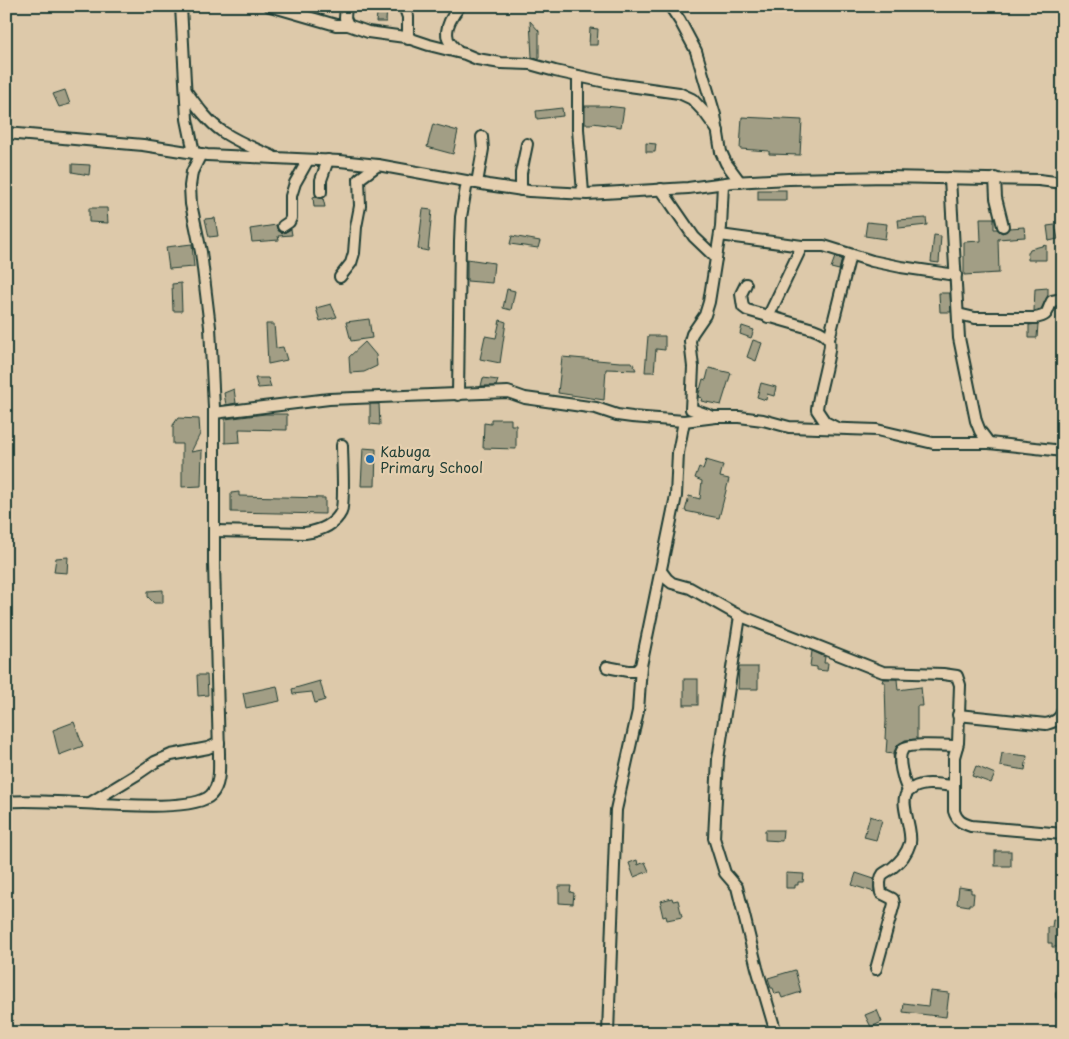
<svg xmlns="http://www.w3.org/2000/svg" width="1069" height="1039" font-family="'Playpen Sans',sans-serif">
<rect width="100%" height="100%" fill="#ddc9aa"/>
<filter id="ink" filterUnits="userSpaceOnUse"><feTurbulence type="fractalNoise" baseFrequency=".02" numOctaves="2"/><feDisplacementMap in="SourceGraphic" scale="10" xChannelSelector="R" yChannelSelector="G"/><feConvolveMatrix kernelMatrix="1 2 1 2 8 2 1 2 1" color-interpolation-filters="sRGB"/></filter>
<g filter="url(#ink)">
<g fill="#a29e85" stroke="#1f3d34">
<path d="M378,6H387L386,22H376Z"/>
<path d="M530,21L539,31V60L532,57Z"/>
<path d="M590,28L598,29L597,45H589Z"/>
<path d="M65,90L70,104L59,107L53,94Z"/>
<path d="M585,106H606L624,108L621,127L593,123V124H585Z"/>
<path d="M562,108L563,116L537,119L536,111Z"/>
<path d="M742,117L802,120L800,155L769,154V151L740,149Z"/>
<path d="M433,124L458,131L453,154L427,147Z"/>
<path d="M646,143L656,144L655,152H646Z"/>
<path d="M72,164L90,165L89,175L72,172Z"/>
<rect x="758" y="190" width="28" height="10"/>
<path d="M316,196L323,198L325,207H314L313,197Z"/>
<path d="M89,208H107L108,223L89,222Z"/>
<path d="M423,209L432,210L428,251L418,249Z"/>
<path d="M215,218L218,236L209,237L205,219Z"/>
<path d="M926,218L927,225L899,228L898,220Z"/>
<path d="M980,218H994V229H997L1002,233L1007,231L1009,228L1024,227L1025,237L998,239L999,273L964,275V242L981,241Z"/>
<path d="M867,222L887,224L885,239L865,236Z"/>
<path d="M276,225L277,229L280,232L284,233L291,229L292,235L278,236L279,240L252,242L250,229Z"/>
<path d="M1055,225L1058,239L1049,241L1047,226Z"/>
<path d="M934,235L941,236L939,263L931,262Z"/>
<path d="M512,236L540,241L538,248L510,244Z"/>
<path d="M192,244L194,267L169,269L166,247Z"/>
<path d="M1046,245V260H1028V253L1030,249Z"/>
<path d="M835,257L842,259L839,270L831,268Z"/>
<path d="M467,259L494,263L492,283L467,281Z"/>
<path d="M181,283L182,311H173L172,284Z"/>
<path d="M1048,288V295L1041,309L1034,311L1035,289Z"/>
<path d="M507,289L515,291L511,310L503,308Z"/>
<path d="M939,293H950L951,312H940Z"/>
<path d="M331,304L337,317L320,321L316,308Z"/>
<path d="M369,319L372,338L351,341L346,322Z"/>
<path d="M500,320L506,322L500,363L480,359L485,336L496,338Z"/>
<path d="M266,324H274L276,348L283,347L287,360L268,364Z"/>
<path d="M1038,324L1037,338H1029V325Z"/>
<path d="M742,326L754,330L751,338L740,334Z"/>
<path d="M648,336H665V350L656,349L654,372H645Z"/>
<path d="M753,340L762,343L756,361L747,357Z"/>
<path d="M365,342L376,355L377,366L364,372L350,373L349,357Z"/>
<path d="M562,357L620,362H632L636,370L606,369L604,400L558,393Z"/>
<path d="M709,368L731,373L721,405L701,401L702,398L698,397L703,379L706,380Z"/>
<path d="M255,378H268L271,387L258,388Z"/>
<path d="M483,378L498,380L496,386H481Z"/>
<path d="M761,383L776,387L774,396L767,394L766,400L757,397Z"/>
<path d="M234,389L236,403L226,405L224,393Z"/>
<path d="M370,404H379L380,425L370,424Z"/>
<path d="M265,414H287V430L239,429L240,442L225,443V419Z"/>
<path d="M178,418L199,419L200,434L191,452L202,450L201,486L182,487V444H173V425Z"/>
<path d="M491,419H511V425H516V449L483,448L484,423L491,424Z"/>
<path d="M363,448L376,449L375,486H361Z"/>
<path d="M706,460L723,465L720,477L729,479L719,518L685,511L689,496L700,499L702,481L695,478L699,467L703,469Z"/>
<path d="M239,492V496L325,498V514L231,512V493Z"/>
<path d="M68,557L67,573L54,572L56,558Z"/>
<path d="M163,590V603H154L148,597V591Z"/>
<path d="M812,651L825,657L824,663H828L827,671L817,670V667L810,666Z"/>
<path d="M739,667H758V689H738Z"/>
<path d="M197,675H207L208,695L198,696Z"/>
<rect x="684" y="679" width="14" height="26"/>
<path d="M883,679H897L898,690L921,687L923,706H917V739L905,740L897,746L894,752V765L893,754L886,753L887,739H885L886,721L885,682H882Z"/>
<path d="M320,681L325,700L315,703L312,692L293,694L292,689Z"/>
<path d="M277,686L280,701L246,708L243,693Z"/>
<path d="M74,722L83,746L59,755L53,730Z"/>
<path d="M1002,753L1027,756L1025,770L1000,766Z"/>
<path d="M976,766L995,774L991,783L972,776Z"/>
<path d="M870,816L882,820L876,840L864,837Z"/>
<path d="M765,830H783L782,841L765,840Z"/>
<rect x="995" y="851" width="16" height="15"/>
<path d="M637,860L638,865L645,862L649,871L634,877L629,863Z"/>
<path d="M786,873L804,874L803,882H798V885H795V888H786Z"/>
<path d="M856,873L874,879V892L852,885Z"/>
<path d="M559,886H571L570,892L574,893L573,904L559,903Z"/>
<path d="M959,887L971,889V893H974L973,904H969V906L957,904Z"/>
<path d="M672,898L673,901L678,900L682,917L667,920L666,916L663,917L660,904H662L661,901Z"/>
<path d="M1053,920H1063V947H1052V943H1048V927H1052Z"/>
<path d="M795,970L801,992L782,998L780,993L775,994L773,988H771L768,978Z"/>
<path d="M930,991L949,993L946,1017L903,1012L904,1003L928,1006Z"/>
<path d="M877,1010L882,1022L871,1027L865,1015Z"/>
</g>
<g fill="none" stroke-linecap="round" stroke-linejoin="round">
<g stroke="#1f3d34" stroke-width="14">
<g id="street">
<path d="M181,6L187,119L194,153"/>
<path d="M270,6L336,25H348L368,32L405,37L429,45L465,54L477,59L501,63L530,64L555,71L615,84L679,93L692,99L705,113L718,131"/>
<path d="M346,6L345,18L348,25"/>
<path d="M404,6L408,17V39"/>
<path d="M670,6L680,21L696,51L715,115L721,152L726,163L740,182"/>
<path d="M458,52C455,48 450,44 448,39C444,28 453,14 460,6"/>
<path d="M578,76V129L583,193"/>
<path d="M186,91C196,105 208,122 223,132C238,142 255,149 272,156"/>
<path d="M6,133L143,145L207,155L340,161L378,165L488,185L529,191L587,194L688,188L733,182L789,179L887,177L1039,180L1063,183"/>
<path d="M950,178L959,338L976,421L980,431L989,443"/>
<path d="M995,178L996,198L1003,226"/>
<path d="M477,183L483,149L482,137"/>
<path d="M661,189L694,237L716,258"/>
<path d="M521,190V173L527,144"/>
<path d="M321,192V180L328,160"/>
<path d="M283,226L289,222L291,218V196L295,183L308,160"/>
<path d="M720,235L802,246H824L872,261L901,267L956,275"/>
<path d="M340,277L351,263L354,253L356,227L360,206L359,179L378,165"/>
<path d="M746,284L741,294L743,307L747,310L813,329C819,331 826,334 829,340C833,347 817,397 817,410L825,422L837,428"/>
<path d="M958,314L975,318H1035C1050,315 1046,312 1052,301L1063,299"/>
<path d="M768,317L802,246"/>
<path d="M829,339L850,255"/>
<path d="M458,395L460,242L461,217L467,182"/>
<path d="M214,413L329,399L508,392L525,398L596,408L617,415L632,417L684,421L716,417H739L763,420L789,427L877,430L933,443H989L1063,451"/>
<path d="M711,416L691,409L693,367L690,341L692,334L705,315L709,302L721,227L723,184"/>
<path d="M214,531L305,533C319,531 334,526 341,512C345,503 342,457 342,445"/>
<path d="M661,571L667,579L672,583L690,588L736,614L883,672L943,674L957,676L960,685L958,743L954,757V811C957,821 962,823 971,826L1063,834"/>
<path d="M740,616L718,759L714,838L725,873L737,887L757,968L776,1033"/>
<path d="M607,667L628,671H636L641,666L676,496L678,453L684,421"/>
<path d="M958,715L1046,724C1055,722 1060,719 1063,710"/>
<path d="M908,791C904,782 896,758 903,749C908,743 947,746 957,746"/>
<path d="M6,802C46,796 189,818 211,795C221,784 219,768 219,754L214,563V408L210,327L201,252L191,204L190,186L192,172L201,154"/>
<path d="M90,803L136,775L155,762L171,755L208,748L219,743"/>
<path d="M876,969L894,904L893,899L881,893C880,888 879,879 883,874C885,872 890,870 892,868C900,862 907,853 910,843C913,827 897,800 909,791C921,780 939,785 954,786"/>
<path d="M1062,995L1063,993"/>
<path d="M608,1033L616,810L638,711L641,666"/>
</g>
</g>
<use href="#street" stroke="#e5cfaf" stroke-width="10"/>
</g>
</g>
<circle fill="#1f6fb2" stroke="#e5cfaf" stroke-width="2" cx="370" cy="459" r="5"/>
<g text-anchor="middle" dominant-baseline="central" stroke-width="4.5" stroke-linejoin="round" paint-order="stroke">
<g font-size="14" fill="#1f3d34" stroke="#e5cfaf" text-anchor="start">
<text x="380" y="451">Kabuga<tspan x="380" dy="16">Primary School</tspan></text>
</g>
</g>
<rect width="1069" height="1039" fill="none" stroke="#e5cfaf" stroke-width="25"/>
<rect x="12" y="12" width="1044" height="1014" fill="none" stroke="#1f3d34" stroke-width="2" filter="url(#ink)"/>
</svg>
